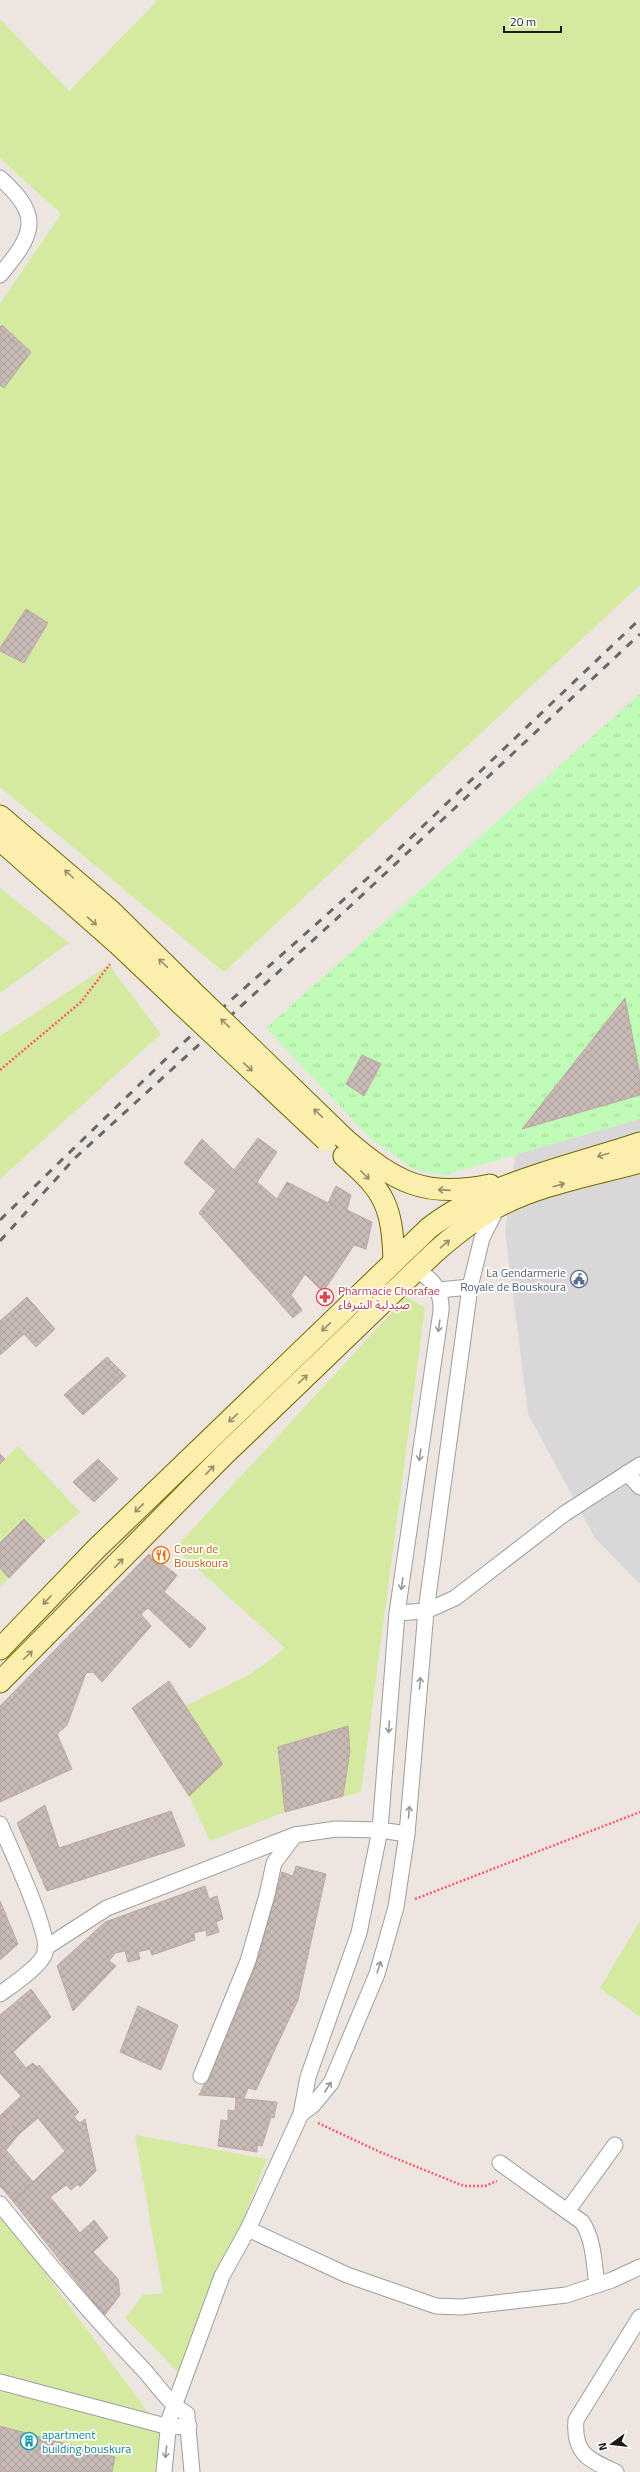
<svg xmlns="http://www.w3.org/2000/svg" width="640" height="2472" font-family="'Titillium Web','Noto Sans Arabic',sans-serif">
<defs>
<pattern id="park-tufts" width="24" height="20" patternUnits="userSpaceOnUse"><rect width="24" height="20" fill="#c0fbb8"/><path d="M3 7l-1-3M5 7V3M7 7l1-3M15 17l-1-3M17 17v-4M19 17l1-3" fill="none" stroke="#a4d79e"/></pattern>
<pattern id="building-cross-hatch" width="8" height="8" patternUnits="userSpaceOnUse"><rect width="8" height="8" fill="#c8bab5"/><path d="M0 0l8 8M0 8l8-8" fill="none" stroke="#ab9f9b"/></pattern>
</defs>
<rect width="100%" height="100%" fill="#ede5df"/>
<path fill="#d9d7d7" d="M640,939V1584L595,1538L528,1414L505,1231L525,1088Z"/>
<g fill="#d5eaa1">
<path d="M158,0H640V585L224,972L0,787V304L61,214L0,158V19L69,91Z"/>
<path d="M0,888L69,943L0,993Z"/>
<path d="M109,965L161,1034L0,1179V1036Z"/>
<path d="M406,1297L425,1308L361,1792L285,1812L210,1841L189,1796L223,1763L185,1706L251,1674L285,1648L175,1548Z"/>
<path d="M18,1446L80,1512L45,1541L24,1519L0,1543V1464Z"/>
<path d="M0,1568L9,1578L0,1587Z"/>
<path d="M640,1921V2017L600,1988Z"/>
<path d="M135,2135L267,2159L181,2375L125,2318L143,2295L163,2293Z"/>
<path d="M0,2212L159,2427V2472H0Z"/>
</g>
<path fill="url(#park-tufts)" d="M640,694V1119L445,1175L413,1169L370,1138L266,1028Z"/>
<g fill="url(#building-cross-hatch)" stroke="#bfa8a1">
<path d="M2,325L31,352L4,388L0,385V327Z"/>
<path d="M26,609L48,623L24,663L0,651V648Z"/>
<path d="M625,998L640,1075V1095L522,1129Z"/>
<path d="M362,1055L381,1064L364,1096L346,1084Z"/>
<path d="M258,1138L277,1152L257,1182L277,1199L287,1182L328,1203L336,1186L351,1195L347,1210L372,1222L366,1249L354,1245L323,1292L305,1274L291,1295L302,1310L293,1318L199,1213L216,1191L184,1163L202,1139L234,1170Z"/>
<path d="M27,1297L55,1329L36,1347L24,1334L0,1355V1321Z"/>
<path d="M107,1357L126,1376L83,1415L64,1395Z"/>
<path d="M0,1454L5,1459L0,1464Z"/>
<path d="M98,1459L118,1479L94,1502L73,1482Z"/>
<path d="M24,1519L45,1541L9,1578L0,1568V1543Z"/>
<path d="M149,1554L177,1575L164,1592L206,1628L190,1648L148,1608L141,1614L151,1626L102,1682L93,1672L86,1673L67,1725L57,1734L72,1769L0,1802V1706Z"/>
<path d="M169,1681L223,1764L189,1796L132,1708Z"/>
<path d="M348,1726L350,1751L343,1796L285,1812L278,1747Z"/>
<path d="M45,1805L59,1848L171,1811L185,1846L47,1891L17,1823Z"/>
<path d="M296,1866L326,1874L298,2000L256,2090L248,2088L244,2098L199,2095L218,2056L255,1967L282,1872L293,1876Z"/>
<path d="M205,1886L209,1899L217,1896L223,1919L216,1922L219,1932L207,1936L206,1930L194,1933L195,1940L152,1955L150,1949L138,1952L140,1959L128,1962L125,1951L115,1953L109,1961L116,1966L73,2011L57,1966L105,1922Z"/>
<path d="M0,1901L18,1944L0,1960Z"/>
<path d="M31,1989L51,2017L13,2052L26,2068L33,2063L37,2067L39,2065L79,2112L74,2117L80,2123L85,2119L96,2171L80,2187L78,2184L71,2190L66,2185L50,2197L80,2233L94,2220L108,2238L93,2252L118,2279L120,2295L104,2316L13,2201L65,2151L38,2118L19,2134L3,2113L21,2096L0,2073V2015Z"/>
<path d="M138,2006L178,2025L161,2070L120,2052Z"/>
<path d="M236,2098L277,2102L274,2118L271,2117L262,2146L257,2145V2152L218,2146L221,2120L228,2121V2110L235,2111Z"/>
<path d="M3,2113L19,2134L6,2150L33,2182L13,2201L0,2186V2116Z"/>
<path d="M0,2426L115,2457L112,2472H0Z"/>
</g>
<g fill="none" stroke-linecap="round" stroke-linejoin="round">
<g stroke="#9e9e9e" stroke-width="17">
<g id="street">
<path d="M0,178C44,217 33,235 0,275"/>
<path d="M439,1290L470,1287"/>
<path d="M627,1473L640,1487"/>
<path d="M397,1613L426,1611L455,1598L564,1514L640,1465"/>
<path d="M0,1824C10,1848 51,1933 45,1953C41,1966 11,1986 0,1994"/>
<path d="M45,1948L107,1908L295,1835L336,1829L380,1830L407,1834"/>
<path d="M201,2076L248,1961L267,1895L274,1863L295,1835"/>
<path d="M301,2114L313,2105L331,2083L377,1974L396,1907L407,1834L426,1611L470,1287L482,1238L497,1208"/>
<path d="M500,2163L582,2222C594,2239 594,2265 597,2285"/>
<path d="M0,2204C46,2261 92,2316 142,2368C157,2384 168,2403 187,2414"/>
<path d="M568,2210L615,2145"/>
<path d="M248,2229L347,2275L436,2306L461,2307L566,2295L612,2280L640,2267"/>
<path d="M0,2382L169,2427L189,2426"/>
<path d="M187,2417L192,2472"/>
<path d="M164,2472L169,2420L222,2276L248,2229L301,2114L308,2077L359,1933L380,1830L397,1613L441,1311C442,1292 434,1279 417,1271"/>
<path d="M616,2472C589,2460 573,2454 576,2420L640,2317"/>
</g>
</g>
<g stroke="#726700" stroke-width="23">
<g id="secondary">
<path d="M0,816L111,911L191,990"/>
<path d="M0,840L120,946L179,1002"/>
<path d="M346,1140C395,1182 425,1199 490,1185"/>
<path d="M344,1156C385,1191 392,1206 394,1260"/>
<path d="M0,1649L96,1549L429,1228C489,1182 569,1167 640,1143"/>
<path d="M0,1682L223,1456L433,1254C453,1236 473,1220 497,1207C540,1184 593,1175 640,1162"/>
</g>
</g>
<g stroke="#ff5e6f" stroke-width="2.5" stroke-dasharray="2 2" stroke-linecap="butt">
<path d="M0,1070L81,1002L110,964"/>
<path d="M415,1899L640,1812"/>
<path d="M318,2123L380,2152L464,2186H485L497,2181"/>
</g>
<use href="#street" stroke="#fff" stroke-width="15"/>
<use href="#secondary" stroke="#fcefae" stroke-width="21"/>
<g stroke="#686868" stroke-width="3" stroke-dasharray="8 8" stroke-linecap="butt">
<path d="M0,1220L174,1051L379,868L640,619"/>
<path d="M0,1241L75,1158L357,900L640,634"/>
</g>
<g stroke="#726700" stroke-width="23" stroke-linecap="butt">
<g id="secondary-bridge">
<path d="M191,990L346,1140"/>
<path d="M179,1002L326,1140"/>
</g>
</g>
<use href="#secondary-bridge" stroke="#fcefae" stroke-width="21"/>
</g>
<defs><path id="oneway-shaft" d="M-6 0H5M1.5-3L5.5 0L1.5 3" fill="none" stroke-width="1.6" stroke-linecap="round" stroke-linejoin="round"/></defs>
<g stroke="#968f6b">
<use href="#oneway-shaft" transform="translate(69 874) rotate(-138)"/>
<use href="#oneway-shaft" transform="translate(92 921) rotate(41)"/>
<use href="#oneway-shaft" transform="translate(163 963) rotate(-136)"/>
<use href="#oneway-shaft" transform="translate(225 1023) rotate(-136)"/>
<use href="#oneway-shaft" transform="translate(248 1067) rotate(43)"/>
<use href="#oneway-shaft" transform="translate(318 1113) rotate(-136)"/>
<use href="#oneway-shaft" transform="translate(603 1155) rotate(163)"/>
<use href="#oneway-shaft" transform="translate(365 1175) rotate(45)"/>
<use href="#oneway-shaft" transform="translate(559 1185) rotate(-16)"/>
<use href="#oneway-shaft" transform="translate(444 1190) rotate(-176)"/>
<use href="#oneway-shaft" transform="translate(445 1244) rotate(-41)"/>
<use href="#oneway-shaft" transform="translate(326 1327) rotate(136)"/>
<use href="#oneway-shaft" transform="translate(303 1379) rotate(-44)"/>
<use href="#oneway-shaft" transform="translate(233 1418) rotate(136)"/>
<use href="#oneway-shaft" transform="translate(210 1470) rotate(-46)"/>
<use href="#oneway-shaft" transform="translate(139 1508) rotate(136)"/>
<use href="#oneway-shaft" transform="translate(119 1563) rotate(-46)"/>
<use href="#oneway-shaft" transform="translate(47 1600) rotate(134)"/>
<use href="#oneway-shaft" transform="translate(28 1655) rotate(-44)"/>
</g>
<g stroke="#989898">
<use href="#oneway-shaft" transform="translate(439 1326) rotate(98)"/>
<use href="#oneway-shaft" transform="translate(420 1455) rotate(98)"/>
<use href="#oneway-shaft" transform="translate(402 1584) rotate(98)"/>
<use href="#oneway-shaft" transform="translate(420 1683) rotate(-85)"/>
<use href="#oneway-shaft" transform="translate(389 1727) rotate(94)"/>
<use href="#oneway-shaft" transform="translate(409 1812) rotate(-85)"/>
<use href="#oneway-shaft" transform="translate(379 1967) rotate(-72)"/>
<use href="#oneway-shaft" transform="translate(328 2087) rotate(-57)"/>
<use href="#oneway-shaft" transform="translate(166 2452) rotate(96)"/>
</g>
<defs>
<g id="civic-ring" transform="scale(0.9)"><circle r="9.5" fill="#fff" stroke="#5c6f8a" stroke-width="1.5"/><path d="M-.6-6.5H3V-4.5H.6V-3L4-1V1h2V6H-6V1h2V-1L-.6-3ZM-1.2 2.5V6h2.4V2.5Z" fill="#5c6f8a"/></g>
<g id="pharmacy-ring" transform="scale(0.9)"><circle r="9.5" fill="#fff" stroke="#e0444e" stroke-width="1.5"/><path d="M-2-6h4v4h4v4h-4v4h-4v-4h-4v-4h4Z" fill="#e0444e"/></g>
<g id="restaurant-ring" transform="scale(0.9)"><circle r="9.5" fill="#fff" stroke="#e8710a" stroke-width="1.5"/><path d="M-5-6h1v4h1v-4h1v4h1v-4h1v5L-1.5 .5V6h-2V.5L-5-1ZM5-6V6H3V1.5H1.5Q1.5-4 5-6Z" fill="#e8710a"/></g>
<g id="building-ring" transform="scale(0.9)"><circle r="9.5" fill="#fff" stroke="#0f9aa8" stroke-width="1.5"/><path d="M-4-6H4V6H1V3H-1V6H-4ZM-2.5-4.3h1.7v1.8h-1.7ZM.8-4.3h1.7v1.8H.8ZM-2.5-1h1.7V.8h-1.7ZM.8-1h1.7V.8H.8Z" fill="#0f9aa8"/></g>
</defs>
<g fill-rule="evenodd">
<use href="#civic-ring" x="579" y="1279"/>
<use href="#pharmacy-ring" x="325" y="1297"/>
<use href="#restaurant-ring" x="161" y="1555"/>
<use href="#building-ring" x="29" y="2441"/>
</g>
<g text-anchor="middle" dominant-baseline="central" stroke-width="3.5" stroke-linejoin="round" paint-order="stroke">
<g font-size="12" fill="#4e5e75" stroke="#fff" text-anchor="end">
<text x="566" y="1272">La Gendarmerie<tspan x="566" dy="14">Royale de Bouskoura</tspan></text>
</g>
<g font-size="12" fill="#be3a42" stroke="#fff" text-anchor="start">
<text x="338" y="1290">Pharmacie Chorafae<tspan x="338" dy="14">صيدلية الشرفاء</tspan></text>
</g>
<g font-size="12" fill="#c56008" stroke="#fff" text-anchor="start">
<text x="174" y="1548">Coeur de<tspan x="174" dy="14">Bouskoura</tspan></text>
</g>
<g font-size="12" fill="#0d838f" stroke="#fff" text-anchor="start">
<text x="42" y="2434">apartment<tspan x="42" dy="14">building bouskura</tspan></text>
</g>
</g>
<g transform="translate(612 2444) rotate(255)" stroke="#ffffff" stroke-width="3" paint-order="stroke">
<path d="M0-3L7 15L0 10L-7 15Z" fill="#1a1a1a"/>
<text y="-6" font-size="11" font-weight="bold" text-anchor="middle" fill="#1a1a1a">N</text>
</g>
<path d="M504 26v6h57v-6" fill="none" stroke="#1a1a1a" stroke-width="2"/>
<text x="510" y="26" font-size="12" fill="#1a1a1a" stroke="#ffffff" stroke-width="3" paint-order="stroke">20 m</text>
</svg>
